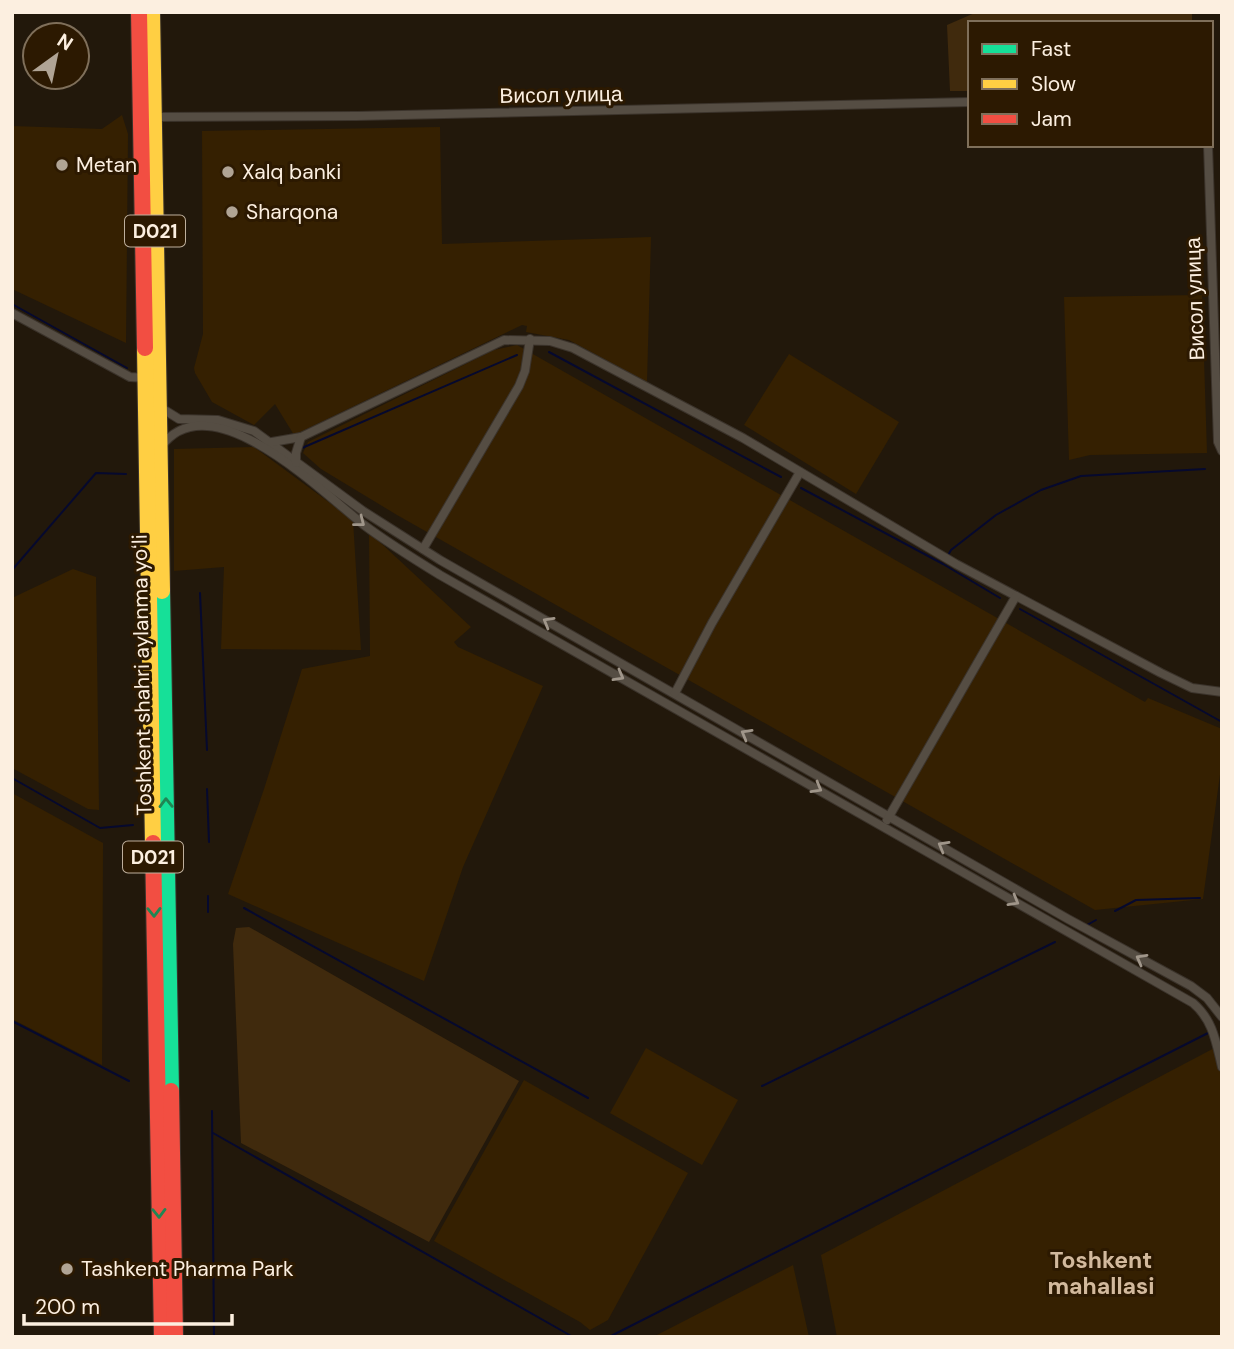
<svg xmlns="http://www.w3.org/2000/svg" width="1234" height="1349" font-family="'DM Sans',sans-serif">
<rect width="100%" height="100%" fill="#22180b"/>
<g fill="#352001">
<path d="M122,115L128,134L126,343L12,289V126L102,129Z"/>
<path d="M440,127L442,244L651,237L647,382L569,340L526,332L527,326L522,325L294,435L275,404L254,425L212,402L195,373L194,368L203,334L202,131Z"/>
<path d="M1202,295L1207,453L1090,455L1069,460L1064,297Z"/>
<path d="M517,345L1145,702L1148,698L1222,729V760L1203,899L1095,910L397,515L321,469L303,453L308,442L494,350Z"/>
<path d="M789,354L899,422L856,494L744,425Z"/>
<path d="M254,447L353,520L361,650L221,649L224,567L174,571V449Z"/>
<path d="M369,532L471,627L454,642L458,647L543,686L463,867L424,981L228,894L264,789L302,669L370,656Z"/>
<path d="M73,569L96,577L99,810L88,809L12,768V598Z"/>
<path d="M12,793L103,843L102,1065L12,1019Z"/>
<path d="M1222,1044V1337H837L821,1255Z"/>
<path d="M646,1048L738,1100L702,1165L610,1113Z"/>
<path d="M524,1080L688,1173L608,1320L590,1330L580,1322L434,1241Z"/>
<path d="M793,1265L809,1337H653Z"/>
</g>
<g fill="#402a0d">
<path d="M977,12H1192V23H970V91H950L947,25Z"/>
<path d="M249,927L519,1081L429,1242L241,1143L233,944L236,928Z"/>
</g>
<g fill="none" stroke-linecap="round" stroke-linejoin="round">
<g stroke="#06092e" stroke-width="2">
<path d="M12,304L127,368"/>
<path d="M549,352L781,477"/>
<path d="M302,448L517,355"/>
<path d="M801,488L943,564L1000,598"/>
<path d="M947,557L951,550L996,515L1041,490L1081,476L1205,469"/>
<path d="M12,570L96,473L126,474"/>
<path d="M200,593L207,750"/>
<path d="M1020,609L1222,722"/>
<path d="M12,778L100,828L133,825"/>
<path d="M207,789L209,842"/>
<path d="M208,896V912"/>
<path d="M244,908L588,1098"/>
<path d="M1115,911L1136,900L1200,898"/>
<path d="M1087,925L1096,920"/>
<path d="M12,1021L129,1081"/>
<path d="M762,1086L1055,942"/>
<path d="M212,1111L214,1337"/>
<path d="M213,1133L573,1337"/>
<path d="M609,1337L1208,1033"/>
</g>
<g stroke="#3b332b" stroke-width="10">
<g id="street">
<path d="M154,117L357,116L970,102"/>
<path d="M1208,145L1218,442L1222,451"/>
<path d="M12,313L130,377L146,378"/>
<path d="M158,406L179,419L218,420L254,431L363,511L440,560L1068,919L1191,986L1207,998L1222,1017"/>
<path d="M272,442L301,437L504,340L550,341L573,348L743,438L956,564L1161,673L1192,688L1222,692"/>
<path d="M161,447C210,379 323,493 364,525C388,543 414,559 440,575L1193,1003C1213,1020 1216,1042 1222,1067"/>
<path d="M296,463V453L301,437"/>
<path d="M423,549L519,386L525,371L530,339"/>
<path d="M675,693L712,623L800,472"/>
<path d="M887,820L1016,596"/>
</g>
</g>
<g stroke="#3b332b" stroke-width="18">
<path id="fast" d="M162,591L171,1091"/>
</g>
<g stroke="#3b332b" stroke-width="18">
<g id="slow">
<path d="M152,12L162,591"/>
<path d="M145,348L153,843"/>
</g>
</g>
<g stroke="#3b332b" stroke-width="18">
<g id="jam">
<path d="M139,12L145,348"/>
<path d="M153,843L162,1337"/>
<path d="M171,1091L175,1337"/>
</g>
</g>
<use href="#street" stroke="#554d43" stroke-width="8"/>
<use href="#fast" stroke="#16e098" stroke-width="16"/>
<use href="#slow" stroke="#ffcf43" stroke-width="16"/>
<use href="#jam" stroke="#f24e42" stroke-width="16"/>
</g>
<defs><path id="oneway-chevron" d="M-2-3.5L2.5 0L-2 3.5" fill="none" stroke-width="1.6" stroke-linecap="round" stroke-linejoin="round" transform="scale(1.75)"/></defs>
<g stroke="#a0968a">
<use href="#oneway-chevron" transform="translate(360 522) rotate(38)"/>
<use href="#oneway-chevron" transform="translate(548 622) rotate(-150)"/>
<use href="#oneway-chevron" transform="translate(619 676) rotate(29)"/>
<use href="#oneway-chevron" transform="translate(746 734) rotate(-150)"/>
<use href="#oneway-chevron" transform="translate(817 788) rotate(30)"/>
<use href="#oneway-chevron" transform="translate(943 846) rotate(-150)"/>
<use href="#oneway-chevron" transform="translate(1014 901) rotate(30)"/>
<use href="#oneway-chevron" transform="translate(1141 959) rotate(-151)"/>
</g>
<g stroke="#208654">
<use href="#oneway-chevron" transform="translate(166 803) rotate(-91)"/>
<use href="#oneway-chevron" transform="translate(154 912) rotate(89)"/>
<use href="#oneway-chevron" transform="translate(159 1213) rotate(89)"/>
</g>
<g fill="#b0a495" stroke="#2c1901" stroke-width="2.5">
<circle cx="62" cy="165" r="7"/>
<circle cx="228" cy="172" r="7"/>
<circle cx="232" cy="212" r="7"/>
<circle cx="67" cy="1269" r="7"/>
</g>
<g text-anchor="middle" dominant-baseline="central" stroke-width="6" stroke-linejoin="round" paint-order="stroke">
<g fill="#2c1901" stroke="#beaf9d" stroke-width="2">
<rect x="125" y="215.5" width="60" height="31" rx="5"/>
<rect x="123" y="841.5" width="60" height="31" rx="5"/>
</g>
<g font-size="19" font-weight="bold" fill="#fcefe0">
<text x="155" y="231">D021</text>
<text x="153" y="857">D021</text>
</g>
<g font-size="21" fill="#fcefe0" stroke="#2c1901">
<text transform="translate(561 95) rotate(-1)">Висол улица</text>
<text transform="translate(1195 299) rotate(-92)">Висол улица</text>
<text transform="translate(142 675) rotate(-91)">Toshkent shahri aylanma yoʻli</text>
</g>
<g font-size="21" fill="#fcefe0" stroke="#2c1901" text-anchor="start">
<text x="76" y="165">Metan</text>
<text x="242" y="172">Xalq banki</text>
<text x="246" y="212">Sharqona</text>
<text x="81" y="1269">Tashkent Pharma Park</text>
</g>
<g font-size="23" font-weight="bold" fill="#d2b99d" stroke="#2c1901">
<text x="1101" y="1260">Toshkent<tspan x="1101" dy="26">mahallasi</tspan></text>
</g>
</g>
<rect width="1234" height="1349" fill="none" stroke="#fcefe0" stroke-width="28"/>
<rect x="968" y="21" width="245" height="126" fill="#2c1901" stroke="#7f6f5a" stroke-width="2"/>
<rect x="982" y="44" width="35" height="10" fill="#16e098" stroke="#7f6f5a" stroke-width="2"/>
<text x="1031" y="56" font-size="21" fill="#fcefe0">Fast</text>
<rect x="982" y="79" width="35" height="10" fill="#ffcf43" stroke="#7f6f5a" stroke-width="2"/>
<text x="1031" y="91" font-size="21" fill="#fcefe0">Slow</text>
<rect x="982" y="114" width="35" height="10" fill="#f24e42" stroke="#7f6f5a" stroke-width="2"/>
<text x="1031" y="126" font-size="21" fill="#fcefe0">Jam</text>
<g transform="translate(56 56) rotate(33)"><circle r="33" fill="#2c1901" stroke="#7f6f5a" stroke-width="2"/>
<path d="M0-5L12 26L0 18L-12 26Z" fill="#b0a495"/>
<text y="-10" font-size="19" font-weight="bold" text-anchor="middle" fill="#fcefe0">N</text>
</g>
<path d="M24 1314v10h208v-10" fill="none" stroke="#fcefe0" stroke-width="3.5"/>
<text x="35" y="1314" font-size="21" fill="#fcefe0" stroke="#2c1901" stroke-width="5" paint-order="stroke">200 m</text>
</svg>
